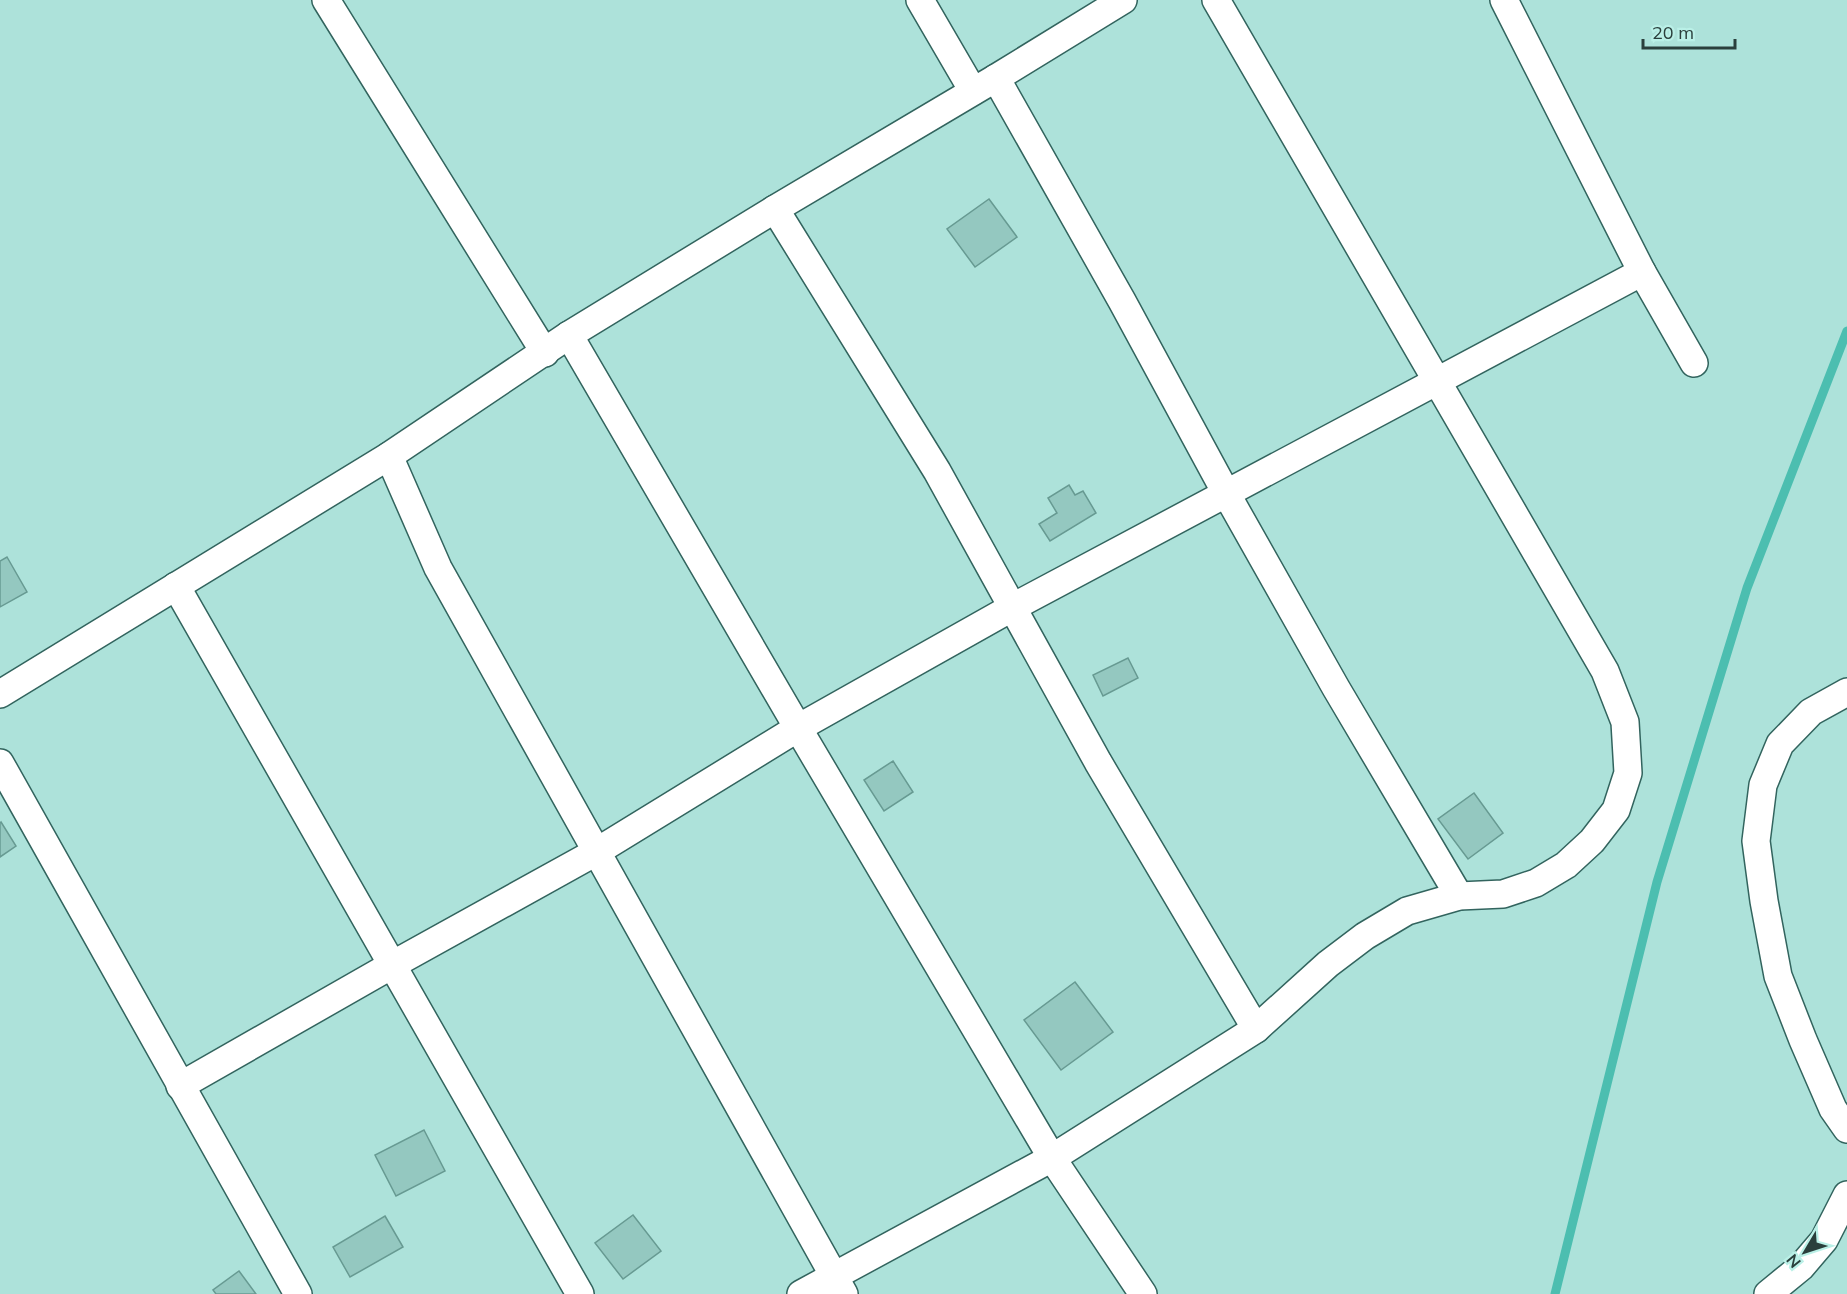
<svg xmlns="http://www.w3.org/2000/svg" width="1847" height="1294" font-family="Mulish,sans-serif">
<rect width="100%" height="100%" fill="#ade2da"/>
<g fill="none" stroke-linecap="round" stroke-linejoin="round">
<path stroke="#4cbeb0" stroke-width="9" d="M1555,1294L1657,882L1747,588L1847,331"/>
</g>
<g fill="#94c8c0" stroke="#679a92" stroke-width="1.5">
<path d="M989,199L1017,237L975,267L947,229Z"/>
<path d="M1069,485L1075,495L1083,491L1096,513L1050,541L1039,524L1057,513L1048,498Z"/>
<path d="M7,557L27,592L0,607V561Z"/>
<path d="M1128,658L1138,678L1103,696L1093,675Z"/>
<path d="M893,761L913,792L884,811L864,780Z"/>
<path d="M1474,793L1503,833L1468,859L1438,819Z"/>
<path d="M1,822L16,846L0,857V823Z"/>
<path d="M1075,982L1113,1032L1061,1070L1024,1020Z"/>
<path d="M424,1130L445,1171L396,1196L375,1155Z"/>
<path d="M633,1215L661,1251L623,1279L595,1243Z"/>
<path d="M385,1216L403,1247L350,1277L333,1247Z"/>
<path d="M239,1271L256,1294H216L213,1290Z"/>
</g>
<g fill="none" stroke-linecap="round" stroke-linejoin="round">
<g stroke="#32645e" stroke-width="30">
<g id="street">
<path d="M326,0L545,353"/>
<path d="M920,0L973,91"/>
<path d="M1504,0L1642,272L1694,363"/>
<path d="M996,78L1122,301L1226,493L1336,688L1459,896"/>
<path d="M775,209L937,471L1098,762L1256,1029"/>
<path d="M569,335L798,728L1052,1158L1143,1294"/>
<path d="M389,456L438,568L844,1294"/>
<path d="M176,586L580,1294"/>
<path d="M1847,692L1811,712L1780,744L1763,785L1756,841L1764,901L1778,976L1803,1040L1833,1109L1847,1129"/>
<path d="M0,694L389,456L569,335L775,209L996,78L1123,0"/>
<path d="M0,763L298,1294"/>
<path d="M180,1086L392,965L596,852L798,728L1013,607L1642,272"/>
<path d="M801,1294L1052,1158L1256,1029L1328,964L1365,936L1407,911L1459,896L1503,894L1536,883L1566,865L1592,841L1616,810L1628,773L1625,722L1605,671L1216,0"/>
<path d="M1768,1294L1801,1267L1824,1240L1847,1195"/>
</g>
</g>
<use href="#street" stroke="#fff" stroke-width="27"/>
</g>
<g transform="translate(1805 1252) rotate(231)" stroke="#baf0e7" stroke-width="4.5" paint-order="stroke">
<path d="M0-4.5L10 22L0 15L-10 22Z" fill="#2a3f3c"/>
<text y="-9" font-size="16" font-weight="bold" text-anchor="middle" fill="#2a3f3c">N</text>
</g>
<path d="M1643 39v9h92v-9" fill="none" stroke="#2a3f3c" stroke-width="3"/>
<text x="1652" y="39" font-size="18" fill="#2a3f3c" stroke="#baf0e7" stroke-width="4.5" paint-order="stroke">20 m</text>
</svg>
